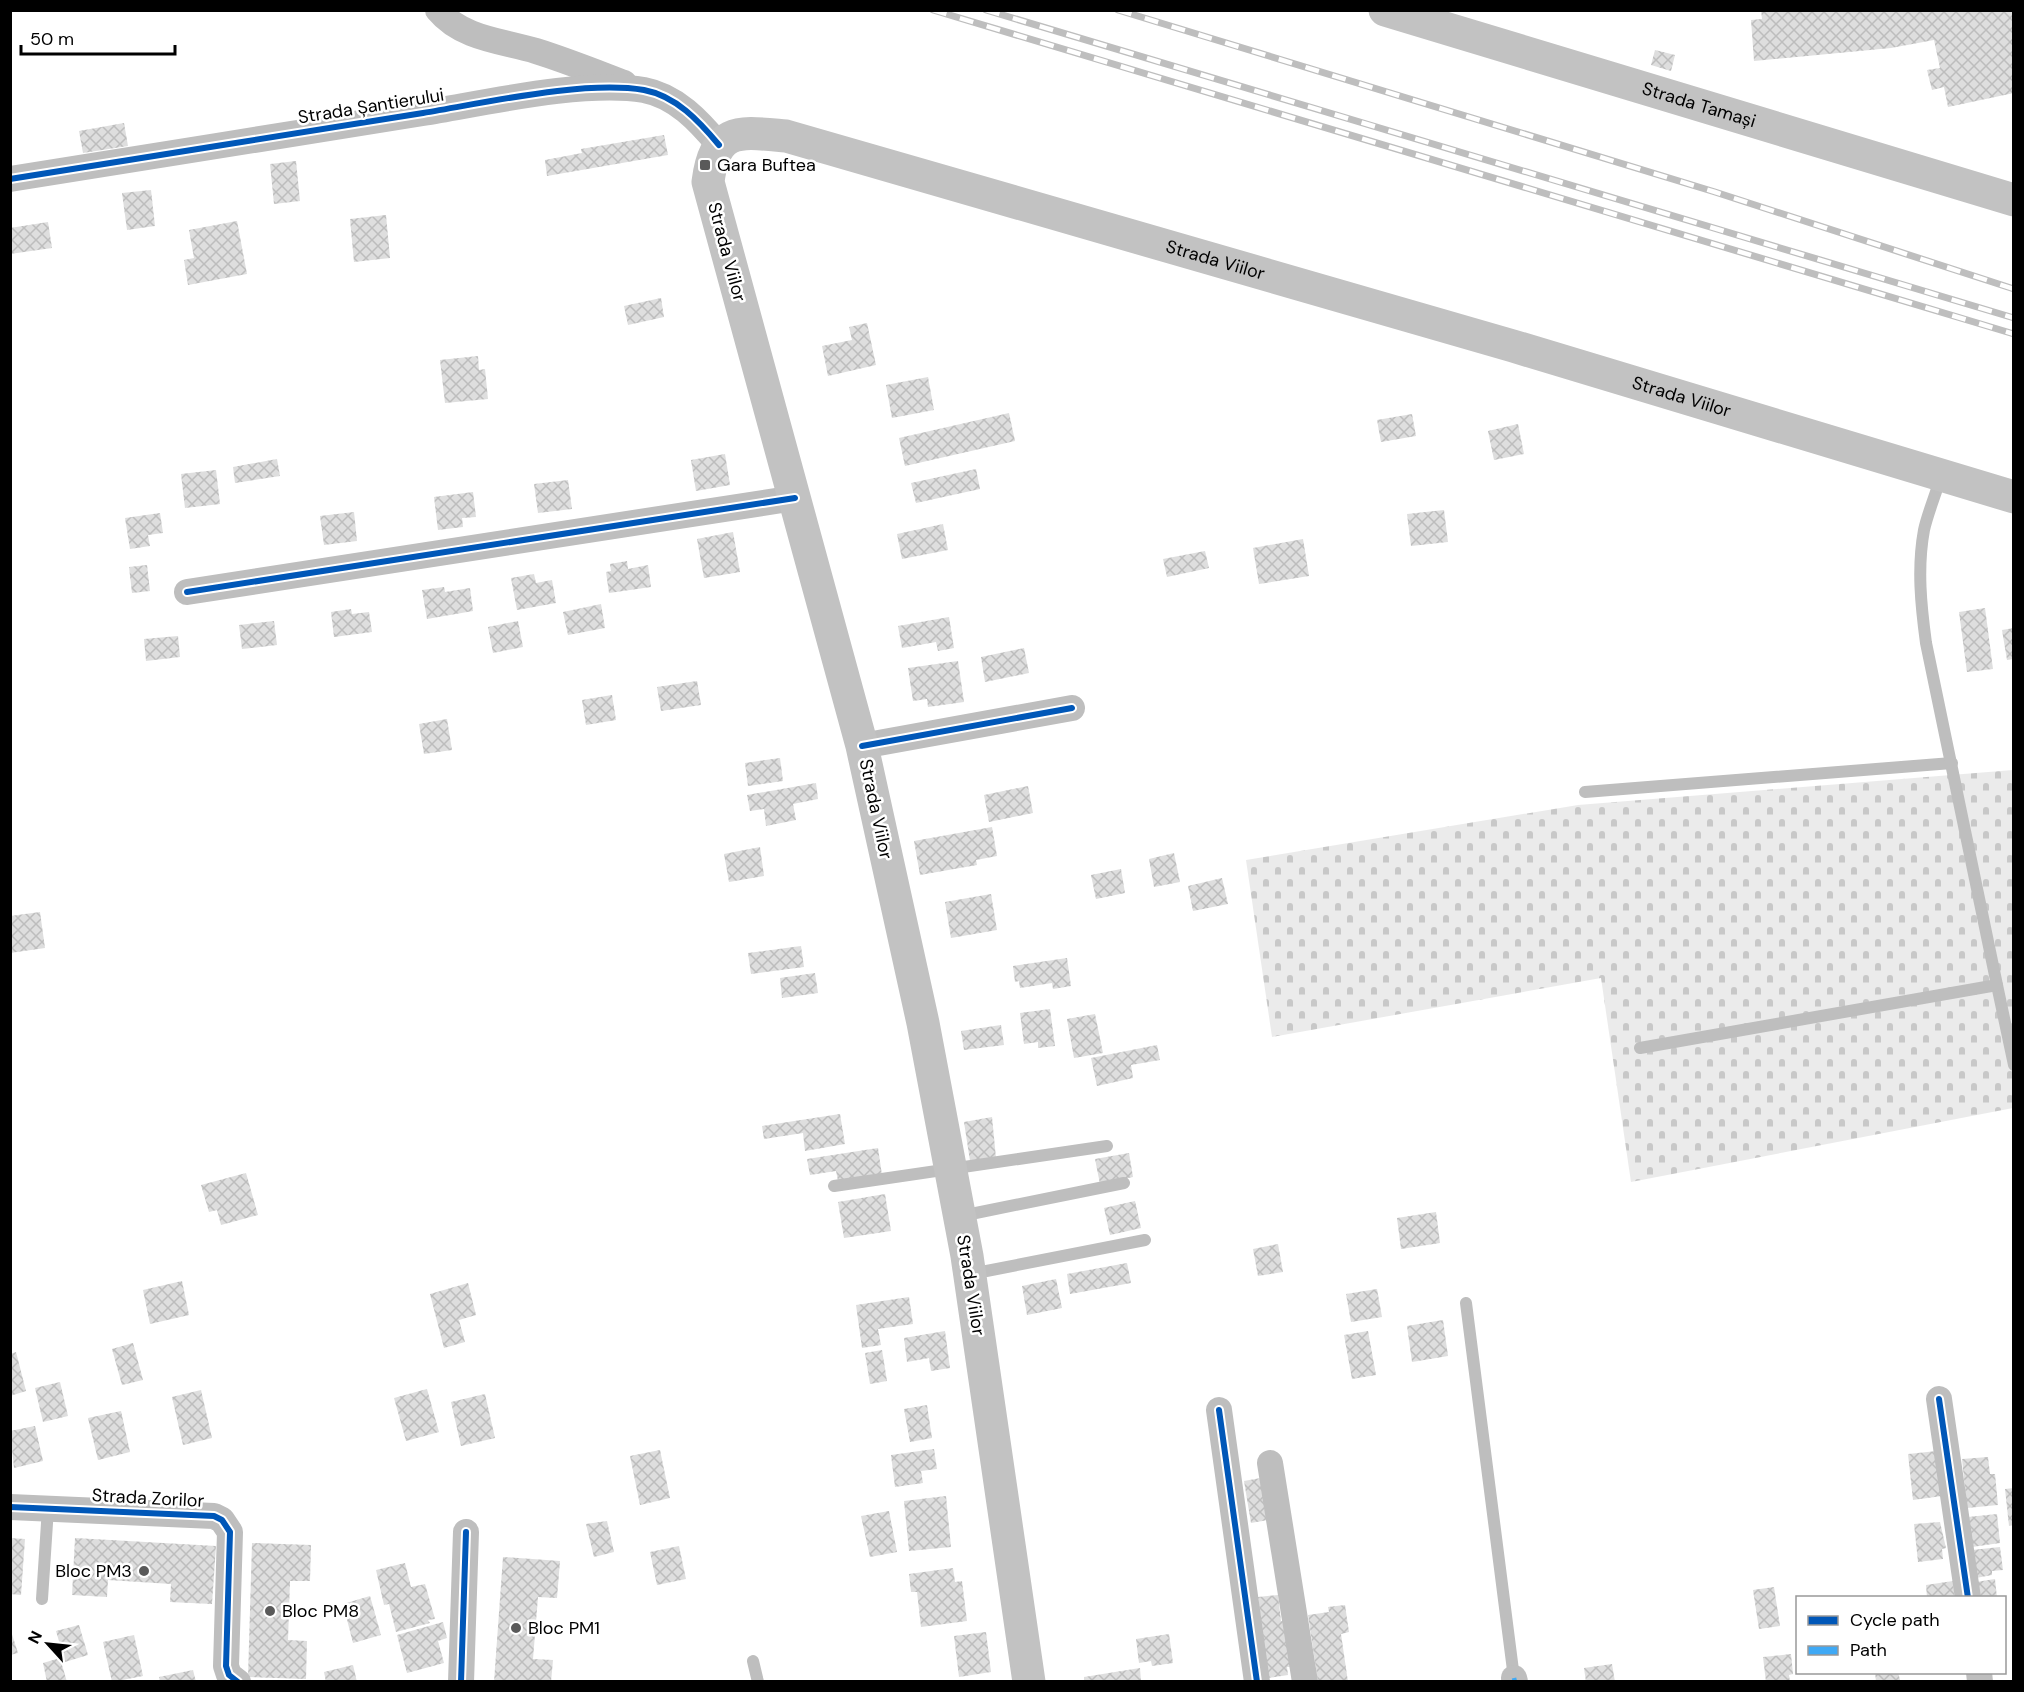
<svg xmlns="http://www.w3.org/2000/svg" width="2024" height="1692" font-family="'DM Sans',sans-serif">
<defs>
<pattern id="cemetery-stones" width="16" height="16" patternUnits="userSpaceOnUse" patternTransform="scale(1.5)"><rect width="16" height="16" fill="#ebebeb"/><path d="M2 7V4a2 2 0 0 1 4 0v3zM10 15v-3a2 2 0 0 1 4 0v3z" fill="#c8c8c8"/></pattern>
<pattern id="building-cross-hatch" width="8" height="8" patternUnits="userSpaceOnUse" patternTransform="scale(1.5)"><rect width="8" height="8" fill="#dedede"/><path d="M0 0l8 8M0 8l8-8" fill="none" stroke="#bdbdbd"/></pattern>
</defs>
<rect width="100%" height="100%" fill="#fff"/>
<path fill="url(#cemetery-stones)" d="M2013,770V1108L1631,1182L1601,978L1272,1037L1246,860L1578,805Z"/>
<g fill="url(#building-cross-hatch)">
<path d="M1761,10H2014V93L1948,107L1944,87L1932,90L1927,70L1940,68L1934,40L1891,48L1754,61L1751,20L1762,19Z"/>
<path d="M1655,50L1675,55L1671,71L1651,65Z"/>
<path d="M124,123L128,146L83,153L79,131Z"/>
<path d="M664,135L668,155L547,176L545,160L582,153L581,149Z"/>
<path d="M296,161L300,201L274,204L270,164Z"/>
<path d="M151,190L155,226L127,230L122,193Z"/>
<path d="M386,215L390,258L354,262L350,219Z"/>
<path d="M237,221L247,274L188,285L184,260L194,258L189,230Z"/>
<path d="M48,222L52,248L10,254V228Z"/>
<path d="M661,298L664,317L628,325L624,306Z"/>
<path d="M867,323L876,365L828,376L822,346L852,340L849,327Z"/>
<path d="M478,356L479,370L485,369L488,399L445,403L440,360Z"/>
<path d="M928,377L934,410L892,418L886,385Z"/>
<path d="M1009,413L1015,441L905,466L899,438Z"/>
<path d="M1412,414L1416,436L1381,442L1377,420Z"/>
<path d="M1518,424L1524,454L1494,460L1488,431Z"/>
<path d="M725,454L730,485L696,491L691,460Z"/>
<path d="M277,459L280,476L235,483L233,467Z"/>
<path d="M976,469L980,489L916,503L911,483Z"/>
<path d="M216,470L220,504L185,508L181,474Z"/>
<path d="M568,480L572,509L538,513L534,484Z"/>
<path d="M473,492L476,517L462,518L463,527L438,530L434,497Z"/>
<path d="M1444,510L1448,542L1411,546L1407,514Z"/>
<path d="M354,512L357,541L324,545L320,516Z"/>
<path d="M160,513L163,533L148,535L150,546L130,549L125,518Z"/>
<path d="M943,524L948,550L902,559L897,534Z"/>
<path d="M733,532L740,572L704,578L697,539Z"/>
<path d="M1303,539L1309,576L1259,584L1253,548Z"/>
<path d="M1205,551L1209,568L1167,577L1163,559Z"/>
<path d="M627,561L628,569L648,565L651,587L609,593L606,572L611,571L610,564Z"/>
<path d="M147,565L150,591L132,593L129,567Z"/>
<path d="M534,574L536,583L552,580L556,603L517,610L511,578Z"/>
<path d="M444,587L445,592L470,588L473,611L427,619L422,590Z"/>
<path d="M601,604L605,628L568,635L563,612Z"/>
<path d="M1985,608L1993,669L1967,672L1959,612Z"/>
<path d="M351,609L352,614L369,612L372,632L334,637L331,612Z"/>
<path d="M949,617L954,648L938,651L936,642L902,648L898,626Z"/>
<path d="M274,621L277,645L242,649L239,625Z"/>
<path d="M518,621L523,647L493,653L488,627Z"/>
<path d="M2014,628V659L2007,660L2002,630Z"/>
<path d="M178,636L180,657L146,661L144,639Z"/>
<path d="M1024,648L1029,673L985,682L981,657Z"/>
<path d="M958,661L964,702L928,707L927,699L913,701L908,668Z"/>
<path d="M697,681L701,705L661,711L657,687Z"/>
<path d="M612,695L616,720L586,725L582,700Z"/>
<path d="M447,719L452,750L424,754L419,724Z"/>
<path d="M780,758L783,781L748,786L745,763Z"/>
<path d="M816,783L818,799L793,804L796,820L766,826L764,809L750,811L747,795Z"/>
<path d="M1028,786L1033,813L989,822L984,795Z"/>
<path d="M992,827L997,856L976,860L977,865L920,875L914,841Z"/>
<path d="M760,847L764,876L729,882L724,854Z"/>
<path d="M1174,853L1180,882L1154,887L1149,859Z"/>
<path d="M1121,869L1125,893L1096,899L1091,875Z"/>
<path d="M1222,878L1228,904L1193,911L1188,886Z"/>
<path d="M991,894L997,930L951,938L945,902Z"/>
<path d="M40,912L45,948L10,953V916Z"/>
<path d="M801,946L804,967L751,974L748,953Z"/>
<path d="M1067,958L1071,986L1053,989L1052,983L1020,988L1019,981L1015,982L1013,966Z"/>
<path d="M815,973L818,993L782,998L780,978Z"/>
<path d="M1050,1009L1055,1046L1038,1048V1042L1024,1044L1020,1013Z"/>
<path d="M1095,1014L1103,1053L1074,1058L1067,1019Z"/>
<path d="M1001,1025L1004,1045L964,1050L961,1031Z"/>
<path d="M1157,1045L1160,1060L1131,1065L1133,1078L1097,1086L1091,1058Z"/>
<path d="M840,1114L845,1144L805,1151L803,1133L764,1139L762,1126Z"/>
<path d="M992,1117L996,1158L970,1161L964,1122Z"/>
<path d="M878,1148L882,1175L838,1181L836,1171L810,1175L807,1159Z"/>
<path d="M1129,1153L1133,1177L1100,1184L1095,1159Z"/>
<path d="M246,1173L258,1215L221,1225L217,1210L209,1212L201,1185Z"/>
<path d="M885,1194L891,1231L844,1238L838,1202Z"/>
<path d="M1135,1201L1141,1228L1110,1235L1104,1208Z"/>
<path d="M1436,1212L1440,1243L1401,1249L1397,1218Z"/>
<path d="M1278,1244L1283,1272L1258,1276L1253,1249Z"/>
<path d="M1127,1263L1131,1283L1070,1294L1067,1274Z"/>
<path d="M1056,1279L1062,1308L1027,1315L1022,1286Z"/>
<path d="M182,1281L189,1315L150,1324L143,1290Z"/>
<path d="M468,1283L476,1315L459,1320L465,1342L444,1348L430,1294Z"/>
<path d="M1377,1289L1382,1317L1351,1322L1346,1294Z"/>
<path d="M909,1297L913,1324L878,1329L881,1345L862,1348L856,1305Z"/>
<path d="M1443,1320L1448,1356L1412,1362L1407,1326Z"/>
<path d="M945,1331L950,1368L931,1371L929,1358L907,1362L904,1338Z"/>
<path d="M1368,1331L1376,1375L1352,1379L1344,1335Z"/>
<path d="M133,1343L143,1380L122,1385L112,1349Z"/>
<path d="M882,1350L887,1381L870,1384L865,1353Z"/>
<path d="M16,1352L26,1391L10,1396V1354Z"/>
<path d="M60,1382L68,1416L43,1422L35,1388Z"/>
<path d="M427,1389L439,1432L406,1441L394,1398Z"/>
<path d="M201,1390L212,1438L183,1445L172,1397Z"/>
<path d="M485,1394L495,1438L461,1446L451,1402Z"/>
<path d="M927,1405L932,1438L910,1442L904,1409Z"/>
<path d="M121,1411L130,1452L98,1460L88,1418Z"/>
<path d="M35,1426L43,1461L14,1468L10,1431Z"/>
<path d="M934,1449L937,1469L921,1471L923,1483L895,1487L891,1455Z"/>
<path d="M660,1450L670,1498L640,1505L630,1456Z"/>
<path d="M1937,1451L1942,1496L1913,1500L1908,1454Z"/>
<path d="M1988,1457L1990,1474H1995L1998,1505L1967,1508L1962,1459Z"/>
<path d="M1266,1477L1273,1519L1251,1523L1244,1481Z"/>
<path d="M2014,1488V1525L2009,1526L2005,1489Z"/>
<path d="M946,1496L951,1547L909,1551L904,1501Z"/>
<path d="M889,1511L897,1552L870,1557L861,1516Z"/>
<path d="M1997,1514L2000,1543L1972,1547L1968,1517Z"/>
<path d="M607,1521L614,1552L594,1557L586,1524Z"/>
<path d="M1940,1522L1946,1548L1942,1549L1943,1559L1918,1562L1914,1524Z"/>
<path d="M10,1538L25,1539L21,1595L10,1594Z"/>
<path d="M75,1538L216,1546L212,1604L170,1602L171,1584L108,1580L107,1597L72,1595Z"/>
<path d="M252,1543L311,1545L310,1581H290L288,1640L307,1641L306,1679L248,1677Z"/>
<path d="M679,1546L686,1579L657,1585L650,1552Z"/>
<path d="M2000,1547L2003,1570L1992,1571V1575L1976,1578L1972,1550Z"/>
<path d="M503,1557L560,1561L557,1598L538,1597L533,1659L553,1660L551,1682H494Z"/>
<path d="M405,1563L411,1587L425,1584L435,1619L428,1620L430,1623L396,1632L389,1604L384,1605L376,1570Z"/>
<path d="M953,1568L955,1582L962,1581L967,1621L921,1627L917,1592H911L909,1574Z"/>
<path d="M1995,1579L1997,1598H1978L1976,1582Z"/>
<path d="M1953,1581L1955,1598H1927L1926,1585Z"/>
<path d="M1774,1587L1780,1626L1759,1629L1753,1590Z"/>
<path d="M1278,1595L1281,1621L1292,1620L1294,1667H1287L1288,1675L1268,1678L1258,1597Z"/>
<path d="M370,1596L381,1635L353,1643L343,1604Z"/>
<path d="M1345,1605L1349,1632L1341,1634L1348,1682H1318L1308,1615L1329,1612L1328,1607Z"/>
<path d="M443,1622L447,1638L438,1641L444,1663L407,1673L397,1635Z"/>
<path d="M79,1625L88,1655L65,1662L56,1631Z"/>
<path d="M10,1628L18,1653L10,1655Z"/>
<path d="M986,1632L991,1672L959,1677L954,1636Z"/>
<path d="M1169,1634L1173,1663L1152,1666L1151,1661L1139,1663L1136,1639Z"/>
<path d="M134,1635L143,1676L112,1682L103,1642Z"/>
<path d="M1791,1654L1793,1674L1789,1675L1790,1682H1766L1763,1657Z"/>
<path d="M60,1658L67,1682H47L43,1663Z"/>
<path d="M1612,1664L1615,1682H1586L1584,1668Z"/>
<path d="M353,1665L357,1682H326L324,1672Z"/>
<path d="M1140,1668L1141,1682H1084V1677Z"/>
<path d="M193,1670L196,1682H160L159,1677Z"/>
<path d="M1875,1672H1898L1900,1680L1876,1682Z"/>
</g>
<g fill="none" stroke-linecap="round" stroke-linejoin="round">
<g stroke="#bebebe" stroke-width="12">
<path d="M1585,792L1952,763"/>
<path d="M1997,985L2014,1065"/>
<path d="M1640,1048L1997,985L1926,643C1921,606 1917,568 1924,530C1928,512 1936,494 1941,476"/>
<path d="M834,1186L1107,1146"/>
<path d="M961,1216L1124,1183"/>
<path d="M971,1274L1145,1240"/>
<path d="M1466,1303L1514,1678"/>
<path d="M42,1599L48,1508"/>
<path d="M753,1661L758,1682"/>
</g>
<g stroke="#bebebe" stroke-width="26">
<path d="M438,10C462,39 503,41 536,51C565,60 595,72 624,83"/>
<path d="M10,179C148,157 285,135 423,113C485,103 583,80 644,90C676,96 699,121 719,145"/>
<path d="M187,592L795,498"/>
<path d="M862,746L1072,708"/>
<path d="M1939,1399L1968,1598"/>
<path d="M1219,1410L1257,1682"/>
<path d="M1270,1463L1305,1682"/>
<path d="M10,1507L214,1516L222,1520L230,1532L226,1666L229,1675L238,1682"/>
<path d="M1979,1672L1980,1682"/>
<path d="M1514,1678L1515,1682"/>
<path d="M461,1682L466,1532"/>
</g>
<g stroke="#c2c2c2" stroke-width="33">
<path id="s1" d="M1385,10L2014,200"/>
<path id="s2" d="M1029,1682L967,1256L923,1023L862,746L708,182C715,126 740,132 786,136L1513,346L2014,497"/>
</g>
<g stroke="#bebebe" stroke-width="7">
<g id="rail">
<path d="M933,10L2014,334"/>
<path d="M986,10L2014,318"/>
<path d="M1118,10L1715,192L2014,289"/>
</g>
</g>
<use href="#rail" stroke="#fff" stroke-width="4.5" stroke-dasharray="14" stroke-linecap="butt"/>
<path stroke="#3fa9f5" stroke-width="4.5" stroke-dasharray="9 4.5" stroke-linecap="butt" d="M1514,1678L1515,1682"/>
<g stroke="#fff" stroke-width="10">
<g id="cycleway">
<path d="M10,179C148,157 285,135 423,113C485,103 583,80 644,90C676,96 699,121 719,145"/>
<path d="M187,592L795,498"/>
<path d="M862,746L1072,708"/>
<path d="M1939,1399L1968,1598"/>
<path d="M1219,1410L1257,1682"/>
<path d="M10,1507L214,1516L222,1520L230,1532L226,1666L229,1675L238,1682"/>
<path d="M461,1682L466,1532"/>
</g>
</g>
<use href="#cycleway" stroke="#0057b8" stroke-width="6"/>
</g>
<g fill="#595959" stroke="#fff" stroke-width="2">
<rect x="699" y="159" width="12" height="12" rx="3"/>
<circle cx="144" cy="1571" r="6"/>
<circle cx="270" cy="1611" r="6"/>
<circle cx="516" cy="1628" r="6"/>
</g>
<g text-anchor="middle" dominant-baseline="central" stroke-width="5" stroke-linejoin="round" paint-order="stroke">
<g font-size="18" fill="#000" stroke="#fff">
<text stroke="none"><textPath href="#s1" startOffset="328">Strada Tamași</textPath></text>
<text transform="translate(371 106) rotate(-9)">Strada Șantierului</text>
<text transform="translate(727 252) rotate(75)">Strada Viilor</text>
<text stroke="none"><textPath href="#s2" startOffset="2091">Strada Viilor</textPath></text>
<text stroke="none"><textPath href="#s2" startOffset="2577">Strada Viilor</textPath></text>
<text transform="translate(876 809) rotate(78)">Strada Viilor</text>
<text transform="translate(971 1285) rotate(81)">Strada Viilor</text>
<text transform="translate(148 1498) rotate(3)">Strada Zorilor</text>
</g>
<g font-size="18" fill="#000" stroke="#fff" text-anchor="start">
<text x="717" y="165">Gara Buftea</text>
<text x="132" y="1571" text-anchor="end">Bloc PM3</text>
<text x="282" y="1611">Bloc PM8</text>
<text x="528" y="1628">Bloc PM1</text>
</g>
</g>
<rect width="2024" height="1692" fill="none" stroke="#000000" stroke-width="24"/>
<rect x="1796" y="1596" width="210" height="78" fill="#ffffff" stroke="#999999" stroke-width="1.5"/>
<rect x="1808" y="1616" width="30" height="9" fill="#0057b8" stroke="#999999" stroke-width="1.5"/>
<text x="1850" y="1626" font-size="18" fill="#000000">Cycle path</text>
<rect x="1808" y="1646" width="30" height="9" fill="#3fa9f5" stroke="#999999" stroke-width="1.5"/>
<text x="1850" y="1656" font-size="18" fill="#000000">Path</text>
<g transform="translate(48 1644) rotate(297)" stroke="#ffffff" stroke-width="4.5" paint-order="stroke">
<path d="M0-4.5L10 22L0 15L-10 22Z" fill="#000000"/>
<text y="-9" font-size="16" font-weight="bold" text-anchor="middle" fill="#000000">N</text>
</g>
<path d="M21 45v9h154v-9" fill="none" stroke="#000000" stroke-width="3"/>
<text x="30" y="45" font-size="18" fill="#000000" stroke="#ffffff" stroke-width="4.5" paint-order="stroke">50 m</text>
</svg>
